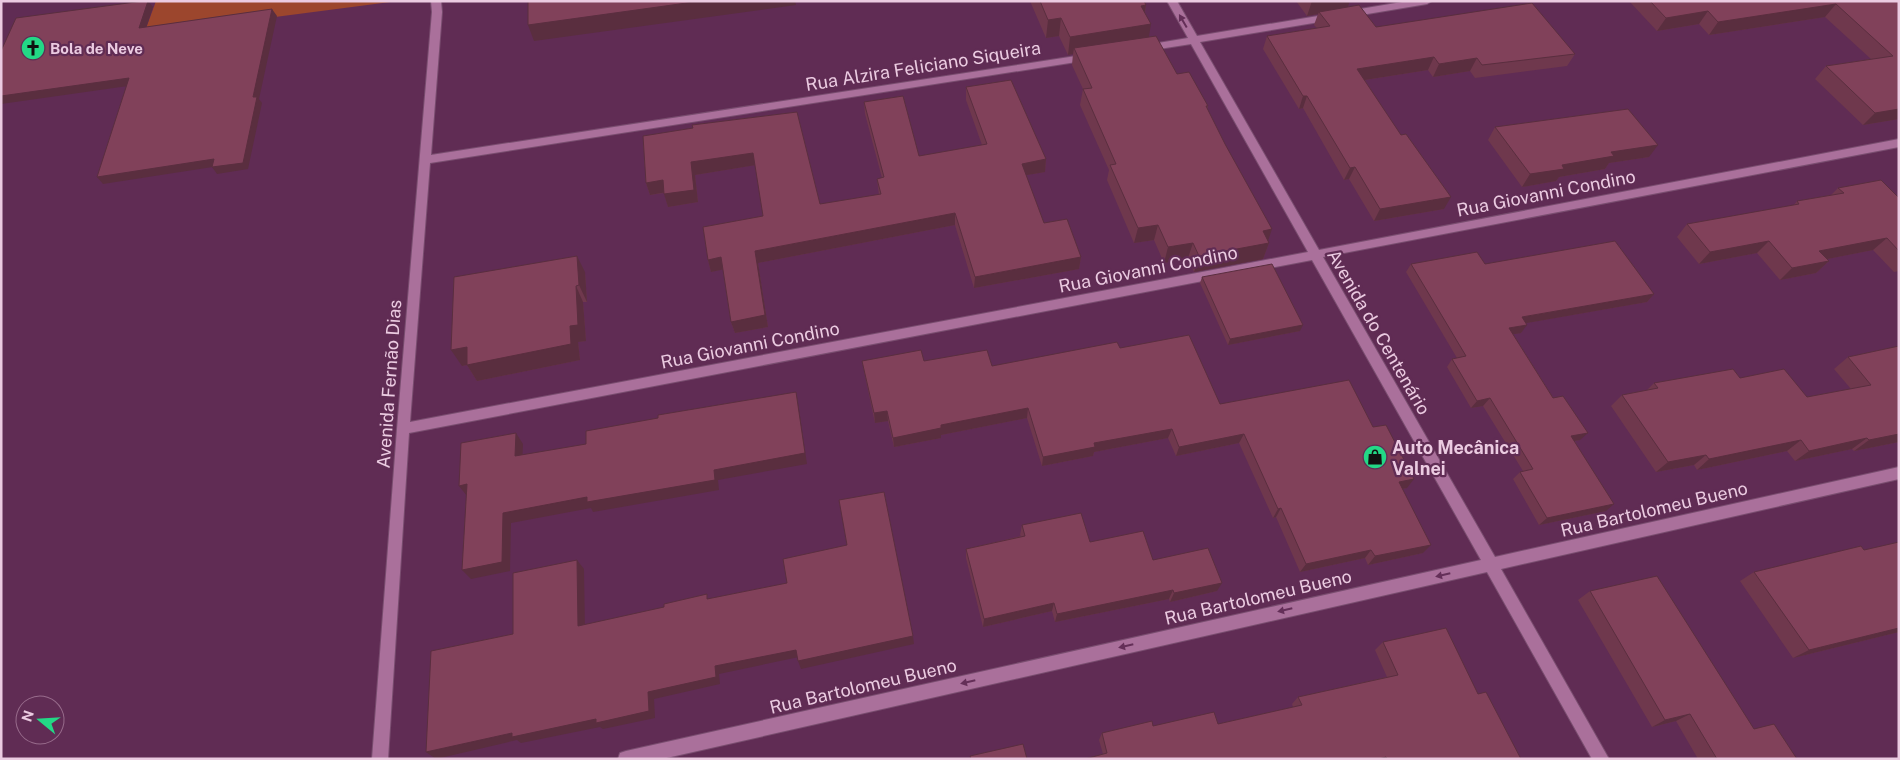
<svg xmlns="http://www.w3.org/2000/svg" width="1900" height="760" font-family="'Public Sans',sans-serif">
<rect width="100%" height="100%" fill="#602c54"/>
<path fill="#9c462d" d="M156,1H398L144,34Z"/>
<g fill="none" stroke-linecap="round" stroke-linejoin="round">
<g stroke="#794d6f" stroke-width="2">
<path id="minor" d="M431,1H441L442,12L431,155L1089,54L1094,57L1089,60L430,163L410,422L1308,252L1191,44L1146,51L1141,48L1146,45L1188,38L1167,1H1177L1197,36L1408,1H1432L1427,4L1200,42L1319,250L1899,139V147L1323,257L1495,557L1899,467V479L1501,569L1609,759H1592L1487,572L662,759H618L620,753L626,751L1481,560L1312,260L409,433L388,759H372L397,429L432,12Z"/>
</g>
<use href="#minor" fill="#aa709b" fill-rule="evenodd"/>
</g>
<g fill="#6f384d">
<path d="M1030,1H1144L1146,5L1145,13L1149,37L1177,74L1208,106L1207,109L1269,243L1263,259L1194,272L1188,258L1164,263L1154,240L1134,243L1107,180L1109,170L1080,105L1083,89L1072,65L1073,54L1068,55L1059,36L1046,38Z"/>
<path d="M1296,1H1350L1347,7L1376,27L1575,54L1567,66L1475,78L1470,71L1433,77L1428,70L1365,80L1444,209L1374,221L1349,179L1344,180L1303,108L1299,109L1263,49L1267,36L1317,28L1314,25L1318,14L1307,16Z"/>
<path d="M1629,1H1899V119L1863,125L1815,79L1826,66L1871,59L1825,17L1709,35L1699,24L1657,31Z"/>
<path d="M1011,80L1046,159L1045,172L1026,175L1044,223L1067,219L1081,257L1079,269L974,288L955,225L758,263L768,327L735,333L731,322L723,269L711,272L708,260L703,227L763,216L755,165L695,175L698,202L668,207L664,193L650,195L646,183L643,136L693,128L692,125L797,112L820,204L879,195L877,179L882,178L865,114L864,102L903,96L919,156L982,145L966,100V87Z"/>
<path d="M1495,127L1649,157L1609,163L1605,169L1559,177L1556,181L1522,187L1488,140Z"/>
<path d="M1838,188L1899,198V271L1894,272L1873,250L1827,259L1829,261L1816,273L1780,280L1757,253L1699,264L1677,237L1687,224L1794,205L1797,201L1831,195Z"/>
<path d="M1411,264H1485L1654,294L1647,302L1526,323L1521,333L1513,334L1580,440L1575,441L1606,511L1539,525L1513,479L1520,472L1523,471L1483,406L1471,408L1447,367L1452,359L1457,358L1406,272Z"/>
<path d="M585,272L587,302H583L586,341L578,342L580,360L477,381L467,365L462,366Z"/>
<path d="M1202,277L1300,331L1228,345L1200,283Z"/>
<path d="M1899,346V442L1854,451L1852,449L1795,461L1787,451L1697,470L1694,465L1656,472L1611,406L1622,395L1647,390L1654,383L1740,378L1807,397L1851,389L1834,369L1848,357Z"/>
<path d="M1120,348L1220,404L1373,427L1407,488L1402,489L1423,553L1368,565L1365,558L1300,572L1276,517L1273,518L1239,443L1176,456L1168,438L1094,452L1093,456L1042,466L1027,418L941,435V438L894,447L888,421L875,423L864,371L862,361H924L992,366Z"/>
<path d="M1022,525L1090,542L1153,560L1217,591L1170,602L1169,599L1055,622L1052,611L983,627L966,558V549L1021,536L1020,535Z"/>
<path d="M1754,572L1899,632L1793,658L1740,581Z"/>
<path d="M1590,591L1754,729L1797,759H1698L1676,721L1652,727L1578,600Z"/>
<path d="M1383,642L1478,694L1521,759H1085L1103,754L1099,740L1102,733L1153,726L1218,724L1293,707L1292,704L1298,697L1387,677L1375,650Z"/>
</g>
<g fill="#5a2e3f">
<path d="M148,1L153,7L144,34L139,28Z"/>
<path d="M701,1H795L796,5L534,41L528,25Z"/>
<path d="M1312,1H1350L1347,9L1319,12L1318,14L1307,16Z"/>
<path d="M1836,4L1825,17L1709,35L1718,22Z"/>
<path d="M1146,5L1143,23L1141,6Z"/>
<path d="M272,9L277,16L259,99L262,103L248,169L217,174L212,167L253,97Z"/>
<path d="M1708,11L1699,24L1657,31L1666,18Z"/>
<path d="M1061,18L1059,36L1046,38L1048,20Z"/>
<path d="M1151,24L1148,42L1074,48L1073,54L1068,55L1070,37Z"/>
<path d="M1434,57L1428,70L1352,82L1357,69Z"/>
<path d="M1477,58L1470,71L1433,77L1439,64Z"/>
<path d="M129,78L135,85L1,104V96Z"/>
<path d="M1303,96H1307L1303,108L1299,109Z"/>
<path d="M1899,109V119L1863,125L1875,113Z"/>
<path d="M1658,145L1649,157L1609,163L1605,169L1559,177L1556,181L1522,187L1530,174L1611,152Z"/>
<path d="M753,153L756,165L695,175L698,202L668,207L664,194L691,162Z"/>
<path d="M214,159L219,166L103,184L97,177Z"/>
<path d="M1046,159L1045,172L1021,176L1022,164Z"/>
<path d="M1355,167L1349,179L1344,180L1350,168Z"/>
<path d="M663,180L667,192L650,195L646,183Z"/>
<path d="M1451,197L1444,209L1374,221L1380,209Z"/>
<path d="M955,213V225L758,263L768,327L735,333L731,322L755,251Z"/>
<path d="M1158,225L1154,240L1134,243L1138,228Z"/>
<path d="M1272,229L1267,244L1269,243L1263,259L1194,272L1199,256L1263,231Z"/>
<path d="M1887,238L1873,250L1807,263L1819,251Z"/>
<path d="M1769,241L1757,253L1699,264L1710,252Z"/>
<path d="M1193,243L1188,258L1164,263L1168,247Z"/>
<path d="M577,256L585,272L587,302L579,285Z"/>
<path d="M721,257L725,269L711,272L708,260Z"/>
<path d="M1081,257L1079,269L974,288L975,277Z"/>
<path d="M1829,261L1816,273L1780,280L1792,268Z"/>
<path d="M576,286L583,302L586,341L578,342L580,360L477,381L467,365L570,326Z"/>
<path d="M1654,294L1647,302L1516,325L1522,317Z"/>
<path d="M1303,325L1300,331L1228,345L1230,339Z"/>
<path d="M1527,325L1521,333L1503,336L1509,328Z"/>
<path d="M467,347L477,363L462,366L451,350Z"/>
<path d="M796,392L798,403L807,464L718,480L719,490L593,512L591,508L511,523L510,571L471,579L462,570L503,513L714,470Z"/>
<path d="M1490,398L1483,406L1471,408L1477,401Z"/>
<path d="M1028,408L1027,418L941,435V438L894,447L893,438L941,425Z"/>
<path d="M887,411L888,421L875,423L874,413Z"/>
<path d="M1172,429L1168,438L1094,452L1093,456L1042,466L1043,457L1094,443Z"/>
<path d="M516,433L523,444L522,466L515,456Z"/>
<path d="M1588,433L1580,440L1564,443L1571,436Z"/>
<path d="M1244,434L1239,443L1176,456L1179,447Z"/>
<path d="M1899,434V442L1854,451L1869,440Z"/>
<path d="M1867,438L1852,449L1795,461L1809,451Z"/>
<path d="M1801,440L1787,451L1697,470L1709,459Z"/>
<path d="M1706,455L1694,465L1656,472L1668,462Z"/>
<path d="M1414,479L1407,488L1392,491L1399,482Z"/>
<path d="M467,484V496L459,486Z"/>
<path d="M1614,504L1606,511L1539,525L1547,518Z"/>
<path d="M1281,508L1276,517L1273,518L1278,509Z"/>
<path d="M1431,545L1423,553L1368,565L1375,556Z"/>
<path d="M1371,550L1365,558L1300,572L1306,564Z"/>
<path d="M577,560L584,569L585,634L578,626Z"/>
<path d="M1222,583L1217,591L1170,602L1174,593Z"/>
<path d="M1173,590L1169,599L1055,622L1057,614Z"/>
<path d="M1054,603L1052,611L983,627L984,619Z"/>
<path d="M1899,628V632L1793,658L1809,650Z"/>
<path d="M913,636L914,644L801,669L798,661Z"/>
<path d="M796,650L799,657L719,674L720,684L654,699L655,718L603,729L600,727L521,743L517,740L436,759L426,752L512,733L648,692L715,666Z"/>
<path d="M1690,714L1676,721L1652,727L1665,720Z"/>
</g>
<g fill="#81415a" stroke="#5a2e3f">
<path d="M143,1H148L139,28L272,9L253,97H257L243,163L212,167L214,159L97,177L129,78L1,96V51L16,18Z"/>
<path d="M528,1H701L528,25Z"/>
<path d="M1040,1H1144L1146,5L1141,6L1151,24L1070,37L1061,18L1048,20Z"/>
<path d="M1650,1H1899V109L1875,113L1826,66L1893,56L1836,4L1718,22L1708,11L1666,18Z"/>
<path d="M1532,3L1575,54L1482,65L1477,58L1439,64L1434,57L1357,69L1401,135L1406,134L1451,197L1380,209L1355,167L1350,168L1307,96H1303L1267,36L1330,26L1319,12L1359,5L1376,27Z"/>
<path d="M1156,36L1177,74L1189,72L1208,106H1206L1225,144L1272,229L1263,231L1269,243L1199,256L1193,243L1168,247L1158,225L1138,228L1110,165L1116,164L1083,89L1092,88L1074,48Z"/>
<path d="M1011,80L1046,159L1022,164L1044,223L1067,219L1081,257L975,277L955,213L755,251L765,315L731,322L721,257L708,260L703,227L763,216L753,153L691,162L694,190L664,194L663,180L646,183L643,136L693,128L692,125L797,112L820,204L881,194L877,179L884,177L864,102L903,96L919,156L987,144L966,87Z"/>
<path d="M1628,109L1658,145L1611,152L1614,156L1562,165L1564,169L1530,174L1495,127Z"/>
<path d="M1881,180L1899,198V251L1887,238L1819,251L1829,261L1792,268L1769,241L1710,252L1687,224L1799,204L1797,201L1844,193L1838,188Z"/>
<path d="M1615,241L1654,294L1522,317L1527,325L1509,328L1553,398L1563,396L1588,433L1571,436L1614,504L1547,518L1520,472L1533,469L1490,398L1477,401L1452,359L1466,356L1411,264L1477,252L1485,264Z"/>
<path d="M577,256L579,285L576,286L578,325L570,326L571,344L467,365V347L451,350L454,277Z"/>
<path d="M1272,264L1303,325L1230,339L1202,277Z"/>
<path d="M1189,335L1220,404L1349,380L1373,427L1386,425L1414,479L1399,482L1431,545L1375,556L1371,550L1306,564L1281,508L1278,509L1244,434L1179,447L1172,429L1094,443L1095,447L1043,457L1028,408L941,425V428L893,438L887,411L874,413L862,361L921,350L924,361L987,350L992,366L1117,342L1120,348Z"/>
<path d="M1899,346V434L1869,440L1867,438L1809,451L1801,440L1709,459L1706,455L1668,462L1622,395L1658,388L1654,383L1733,369L1740,378L1784,369L1807,397L1871,385L1848,357Z"/>
<path d="M796,392L805,453L714,470L715,480L587,502V497L503,513L502,562L462,570L467,484L459,486L461,443L516,433L515,456L586,444V431L658,418V415Z"/>
<path d="M884,492L913,636L798,661L796,650L715,666L716,677L648,692L649,711L596,723V719L512,737V733L426,752L431,651L513,634V573L577,560L578,626L664,607V604L707,594V599L787,583L783,559L847,545L839,500Z"/>
<path d="M1081,513L1090,542L1143,531L1153,560L1208,548L1222,583L1174,593L1173,590L1057,614L1054,603L984,619L966,549L1025,536L1022,525Z"/>
<path d="M1899,542V628L1809,650L1754,572L1861,546L1864,550Z"/>
<path d="M1657,576L1754,729L1774,724L1797,759H1717L1690,714L1665,720L1590,591Z"/>
<path d="M1446,628L1478,694L1486,692L1521,759H1387L1386,757L1379,759H1085L1107,753L1102,733L1152,721L1153,726L1214,712L1218,724L1302,705L1298,697L1398,675L1383,642Z"/>
<path d="M1023,744L1027,759H971L970,756Z"/>
</g>
<defs><path id="oneway-solid" d="M-6-.8H1V-3.2L6.5 0L1 3.2V.8H-6Z" transform="scale(1.25)"/></defs>
<g fill="#642f58">
<use href="#oneway-solid" transform="translate(1183 21) rotate(-120)"/>
<use href="#oneway-solid" transform="translate(1443 575) rotate(167)"/>
<use href="#oneway-solid" transform="translate(1285 610) rotate(167)"/>
<use href="#oneway-solid" transform="translate(1126 646) rotate(167)"/>
<use href="#oneway-solid" transform="translate(968 682) rotate(167)"/>
</g>
<defs>
<g id="church-disc" transform="scale(1.25)"><circle r="9.5" fill="#23d886" stroke="#602c54"/><path d="M-1.2-6h2.4v3.5h3.3v2.4h-3.3V6h-2.4V-.1h-3.3v-2.4h3.3Z" fill="#111"/></g>
<g id="shop-disc" transform="scale(1.25)"><circle r="9.5" fill="#23d886" stroke="#602c54"/><path d="M-5-2.5h2.3a2.7 3.5 0 0 1 5.4 0H5L5.5 6h-11ZM-1.5-2.5h3a1.5 2.3 0 0 0-3 0Z" fill="#111"/></g>
</defs>
<g fill-rule="evenodd">
<use href="#church-disc" x="33" y="48"/>
<use href="#shop-disc" x="1375" y="457"/>
</g>
<g text-anchor="middle" dominant-baseline="central" stroke-width="4.5" stroke-linejoin="round" paint-order="stroke">
<g font-size="15" font-weight="bold" fill="#ebcbe1" stroke="#602c54" text-anchor="start">
<text x="50" y="48">Bola de Neve</text>
</g>
<g font-size="18" fill="#ebcbe1" stroke="#602c54">
<text transform="translate(923 66) rotate(-9)">Rua Alzira Feliciano Siqueira</text>
<text transform="translate(1546 193) rotate(-11)">Rua Giovanni Condino</text>
<text transform="translate(1148 269) rotate(-11)">Rua Giovanni Condino</text>
<text transform="translate(1379 332) rotate(60)">Avenida do Centenário</text>
<text transform="translate(750 345) rotate(-11)">Rua Giovanni Condino</text>
<text transform="translate(389 384) rotate(-86)">Avenida Fernão Dias</text>
<text transform="translate(1654 509) rotate(-13)">Rua Bartolomeu Bueno</text>
<text transform="translate(1258 597) rotate(-13)">Rua Bartolomeu Bueno</text>
<text transform="translate(863 686) rotate(-13)">Rua Bartolomeu Bueno</text>
</g>
<g font-size="18" font-weight="bold" fill="#ebcbe1" stroke="#602c54" text-anchor="start">
<text x="1392" y="447">Auto Mecânica<tspan x="1392" dy="21">Valnei</tspan></text>
</g>
</g>
<rect width="1900" height="760" fill="none" stroke="#ebcbe1" stroke-width="5"/>
<g transform="translate(40 720) rotate(288)"><circle r="24" fill="#602c54" stroke="#986c8c"/>
<path d="M0-4L9 19L0 12L-9 19Z" fill="#23d886"/>
<text y="-8" font-size="14" font-weight="bold" text-anchor="middle" fill="#ebcbe1">N</text>
</g>
</svg>
